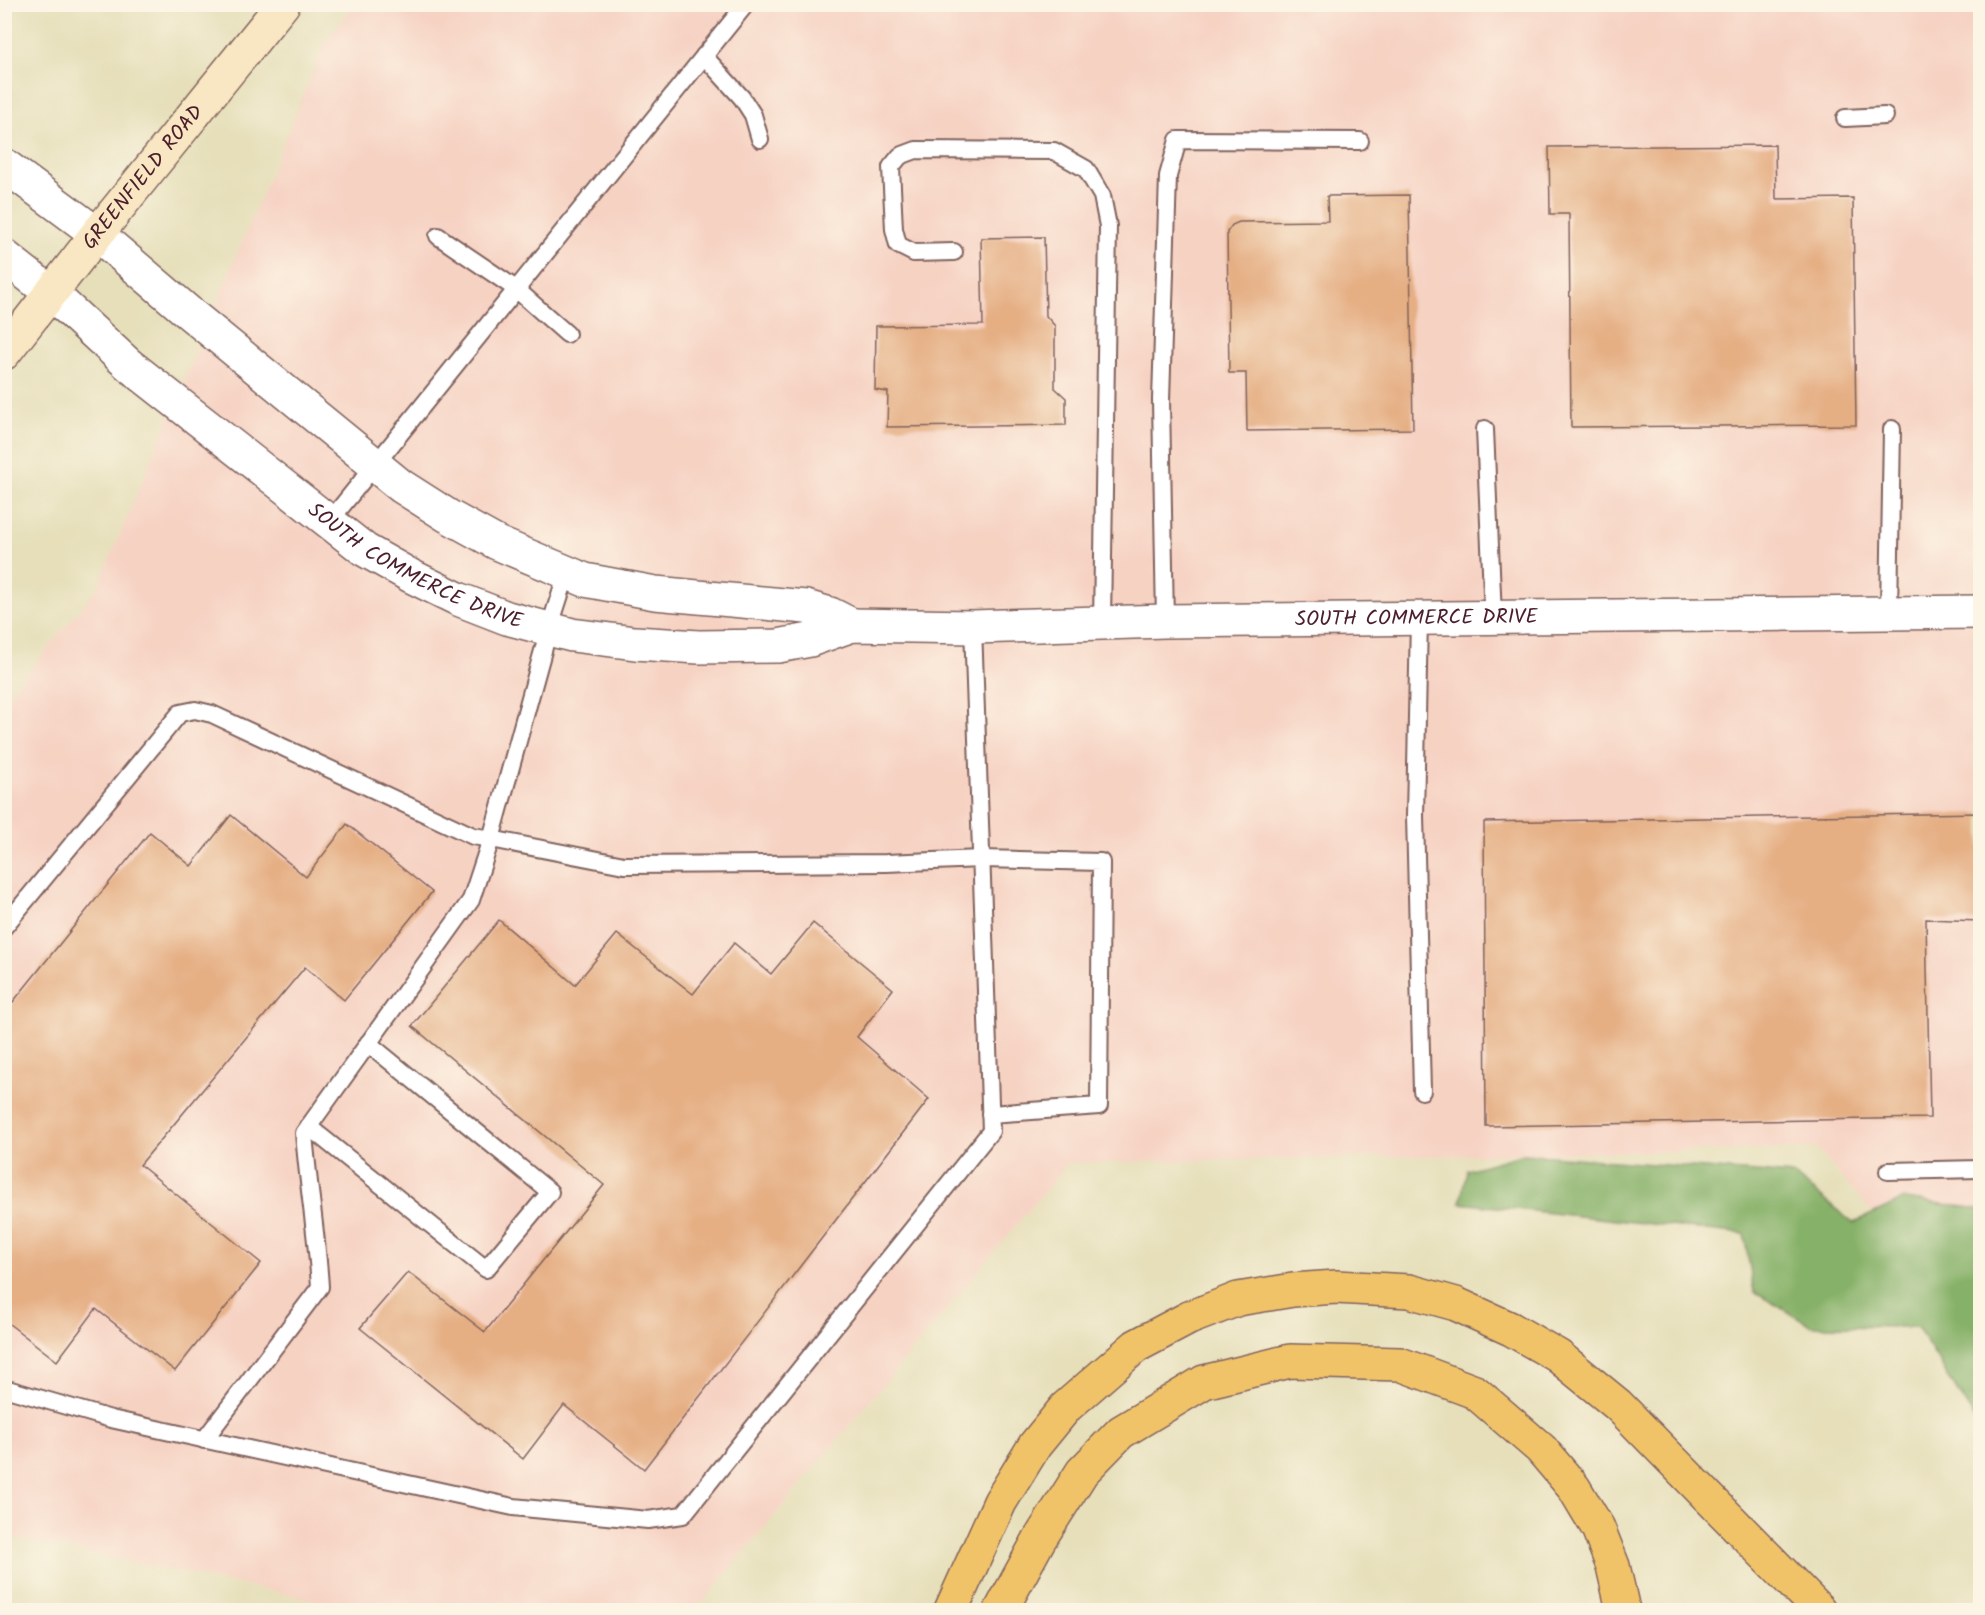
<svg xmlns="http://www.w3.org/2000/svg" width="1985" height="1615" font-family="Kalam,sans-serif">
<rect width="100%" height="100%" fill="#fcf5e5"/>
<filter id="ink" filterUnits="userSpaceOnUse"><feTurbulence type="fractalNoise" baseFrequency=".0167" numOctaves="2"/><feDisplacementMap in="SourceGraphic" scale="12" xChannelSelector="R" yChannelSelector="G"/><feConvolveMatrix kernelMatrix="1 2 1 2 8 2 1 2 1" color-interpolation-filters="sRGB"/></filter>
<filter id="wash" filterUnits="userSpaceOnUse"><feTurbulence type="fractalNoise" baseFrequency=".008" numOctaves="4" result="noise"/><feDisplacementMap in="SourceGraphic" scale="24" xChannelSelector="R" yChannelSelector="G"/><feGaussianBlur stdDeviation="1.35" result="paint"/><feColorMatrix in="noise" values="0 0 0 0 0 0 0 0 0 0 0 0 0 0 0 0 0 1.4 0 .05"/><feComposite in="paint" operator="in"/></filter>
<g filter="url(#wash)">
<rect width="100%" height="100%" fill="#e6dfba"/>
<path fill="#f6d2c3" d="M354,5H1980V1335L1816,1148L1068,1163L696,1610H364L5,1536V699L97,589L327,38Z"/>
<path fill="#86b168" stroke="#68684a" stroke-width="1.5" d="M1524,1154L1794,1175L1853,1223L1904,1199L1980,1209V1427L1917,1327L1812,1326L1754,1292L1744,1234L1460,1203L1467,1170Z"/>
<g id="blocks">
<g fill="#e5ae83">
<path d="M1775,145L1776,199L1853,198L1856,425L1571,427L1569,214H1550L1549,147Z"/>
<path d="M1409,195L1413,429L1247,431L1246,373H1229L1227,232L1232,225L1239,222L1328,221L1327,196Z"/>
<path d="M1044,237L1046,316L1055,326V388L1066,398V425L887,427L888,392L875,390L876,326L983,325L981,238Z"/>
<path d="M1980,813V921L1926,919L1930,1118L1486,1126L1484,822Z"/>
<path d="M231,815L306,877L347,824L432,892L344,1000L305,967L140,1165L261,1263L175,1371L96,1309L57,1361L4,1320V1013L150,832L191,866Z"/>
<path d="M499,920L575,985L617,934L693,994L734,943L771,974L813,923L893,989L857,1037L929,1099L644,1469L564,1405L523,1459L360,1328L408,1272L485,1332L604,1185L412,1026Z"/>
</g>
</g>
</g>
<g filter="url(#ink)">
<use href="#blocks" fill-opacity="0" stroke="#81625d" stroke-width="1.5"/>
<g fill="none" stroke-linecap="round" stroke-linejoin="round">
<g stroke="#81625d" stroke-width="20">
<g id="service">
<path d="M704,56L742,98L753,115L760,139"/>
<path d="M1845,118L1885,116"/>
<path d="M438,236L516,289L567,334"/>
<path d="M954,252L914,253L898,245L894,229L891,167L900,156L916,150L1054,151L1086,169L1102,196L1108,226L1102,623"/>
<path d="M1485,429L1493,617"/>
<path d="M329,522L746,4"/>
<path d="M1889,613L1892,429"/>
<path d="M1419,619L1415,816L1422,1091"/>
<path d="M1165,621L1161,400L1168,176L1178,140L1360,141"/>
<path d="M4,927L180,713L195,710L212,714L473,836L491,839L549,629L567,573"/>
<path d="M309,1127L486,1269L550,1192L368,1043"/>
<path d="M1888,1171L1980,1169"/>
<path d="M4,1388L111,1419L513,1507L648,1520L683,1515L991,1131L973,627"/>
<path d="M204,1440L320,1287C317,1236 308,1185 304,1133L471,900L491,839L624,865L886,863L981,859L1101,862L1099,1106L990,1114"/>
</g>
</g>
<g stroke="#81625d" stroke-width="36">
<g id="minor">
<path d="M4,165L97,234L188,312L401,486L448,516L497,543L585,580L655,593L806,607L830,614L852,625"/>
<path id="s1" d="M4,256L51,293L129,365L365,550L411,576L458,599L507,618L572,635L635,643L699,647L778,646L810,640L852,625L973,627L1165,621L1980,612"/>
</g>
</g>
<g stroke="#81625d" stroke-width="36">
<g id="secondary">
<path id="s2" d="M4,353L97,234L283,4"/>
</g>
</g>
<g stroke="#81625d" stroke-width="36">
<g id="motorway">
<path d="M951,1610L1000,1502L1035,1445L1066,1407L1136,1346L1189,1318L1238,1299L1293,1290L1336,1287L1409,1291L1456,1304L1511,1329L1558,1356L1618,1405L1819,1610"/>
<path d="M1001,1610L1039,1540L1082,1472L1121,1432L1204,1382L1290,1361L1400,1364L1475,1392L1541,1449L1574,1488L1598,1528L1613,1566L1623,1610"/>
</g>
</g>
<use href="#service" stroke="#fff" stroke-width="16"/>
<use href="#minor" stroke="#fff" stroke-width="33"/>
<use href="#secondary" stroke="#f9e7c3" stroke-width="33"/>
<use href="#motorway" stroke="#f1c369" stroke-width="33"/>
</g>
</g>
<g text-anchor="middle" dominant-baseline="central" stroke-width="6" stroke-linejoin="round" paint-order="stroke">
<g font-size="21" fill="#4a1f2b" stroke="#fcf5e5">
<text stroke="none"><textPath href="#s2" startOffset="224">GREENFIELD ROAD</textPath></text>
<text stroke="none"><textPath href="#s1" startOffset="518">SOUTH COMMERCE DRIVE</textPath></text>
<text stroke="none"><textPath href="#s1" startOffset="1539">SOUTH COMMERCE DRIVE</textPath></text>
</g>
</g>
<rect width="1985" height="1615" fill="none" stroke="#fcf5e5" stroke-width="24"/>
</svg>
